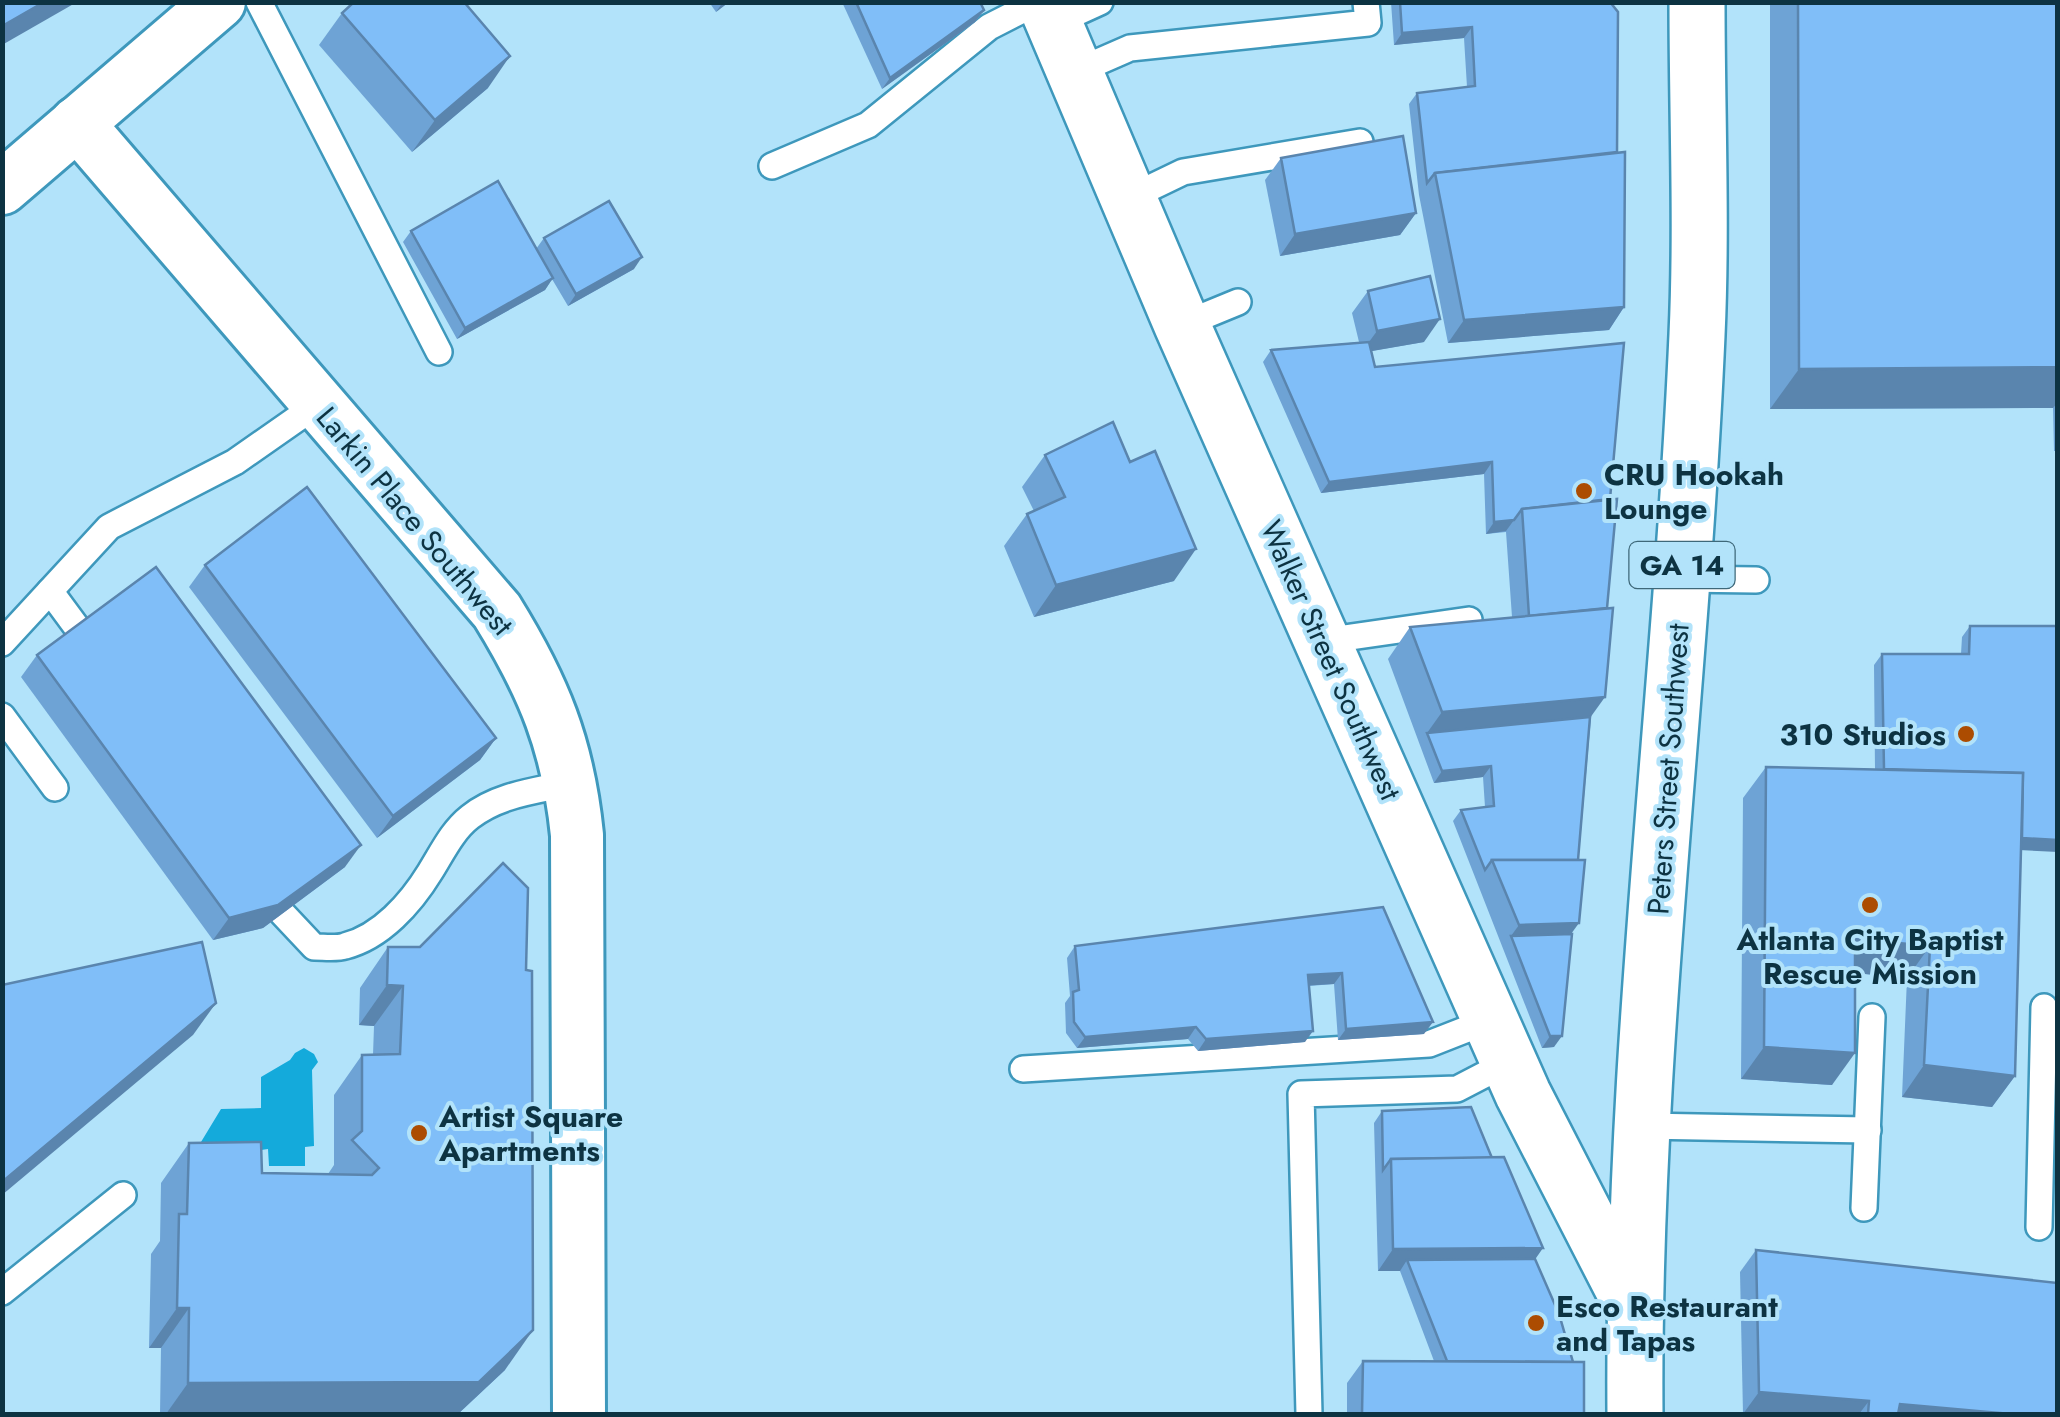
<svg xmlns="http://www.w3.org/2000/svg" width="2060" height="1417" font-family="Jost,sans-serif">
<rect width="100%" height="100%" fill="#b2e3fa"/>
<path fill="#14aadb" d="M304,1048L314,1054L318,1062L312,1070L314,1146L305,1147V1166H269L268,1149L207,1158L201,1142L221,1109L261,1108V1077L290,1060L295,1053Z"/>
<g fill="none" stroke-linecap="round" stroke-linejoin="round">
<g stroke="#3e98bc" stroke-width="30">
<g id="service">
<path d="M259,2L439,352"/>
<path d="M1054,23L1100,2"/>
<path d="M1075,72L1130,48L1368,23L1366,2"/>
<path d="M772,166L868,125L989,27L1038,2"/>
<path d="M1127,199L1183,172L1360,142"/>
<path d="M1182,325L1238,302"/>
<path d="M1681,579L1756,580"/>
<path d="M50,591L81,633"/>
<path d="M1323,641L1469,620"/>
<path d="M2,643L109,527L235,462L318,404"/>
<path d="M2,716L55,788"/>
<path d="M282,913L314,947C324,947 336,949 345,946C381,937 411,903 430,872C442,853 452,831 470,817C499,794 537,791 571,783"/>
<path d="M1023,1069L1429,1044L1490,1020"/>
<path d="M1644,1126L1868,1130"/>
<path d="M1864,1208L1872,1017"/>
<path d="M2039,1227L2044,1007"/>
<path d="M2,1292L123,1195"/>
<path d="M1309,1414L1301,1094L1457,1089L1509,1062"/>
</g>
</g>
<g stroke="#3e98bc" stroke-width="58">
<g id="minor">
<path d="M77,123L497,611C544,687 568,746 577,835L579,1414"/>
<path d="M2,188L219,2"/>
</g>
</g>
<g stroke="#3e98bc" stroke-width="60">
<path id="tertiary" d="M1045,2L1182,325L1523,1094L1634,1310"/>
</g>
<g stroke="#3e98bc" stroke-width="60">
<path id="primary" d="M1635,1414C1632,1054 1681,695 1697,335C1702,225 1697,113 1697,2"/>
</g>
<use href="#service" stroke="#fff" stroke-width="25"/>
<use href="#minor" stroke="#fff" stroke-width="52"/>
<use href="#tertiary" stroke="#fff" stroke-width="55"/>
<use href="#primary" stroke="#fff" stroke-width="55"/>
</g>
<g fill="#6ea3d5">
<path d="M709,2H729L716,12Z"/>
<path d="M842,2H980L984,10L975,22L882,89Z"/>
<path d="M1391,2H1610L1624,307L1609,330L1448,343L1419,195L1409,104L1417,93L1467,87L1464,38L1394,45Z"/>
<path d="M1770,2H2058V451H2054L2053,408L1770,409Z"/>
<path d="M467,5L488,88L412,152L319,45L342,13Z"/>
<path d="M1281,158L1416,213L1400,235L1280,256L1265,180Z"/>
<path d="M411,231L536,249L544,238L634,269L568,306L552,279L545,290L457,339L403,242Z"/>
<path d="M1368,291L1424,342L1371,351L1375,367L1624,343L1572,934L1554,1047L1542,1048L1453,821L1461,810L1485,807L1483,777L1434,783L1388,659L1410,627L1512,617L1506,532L1486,534L1484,474L1321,493L1263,362L1271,350L1359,342L1352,313Z"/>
<path d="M1045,455L1130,462L1174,581L1034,617L1004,546L1027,514L1034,511L1022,487Z"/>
<path d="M205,565L496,738L480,760L377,838L189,587Z"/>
<path d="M1970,626L2021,850L2015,1076L1992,1107L1902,1097L1907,978L1855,973L1832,1085L1741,1079L1743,798L1766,767L1875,769L1874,665L1882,654H1961L1962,637Z"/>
<path d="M37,655L345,867L263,928L213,940L21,677Z"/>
<path d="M1383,907L1424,1034L1338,1040L1334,984L1309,986L1305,1042L1198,1051L1188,1039L1077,1048L1066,1033L1065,1003L1070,996L1067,958L1075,946Z"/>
<path d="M388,947H420L505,1370L458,1414H160L161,1348H149L151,1254L160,1241L161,1183L189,1143L262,1173L328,1174L334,1165V1095L362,1055H373L374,1026L359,1025L360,988Z"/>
<path d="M1382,1111L1535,1259L1584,1414H1347V1383L1363,1361H1434L1400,1271H1378L1374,1123Z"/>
<path d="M1756,1250L2058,1414H1743L1740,1272Z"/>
</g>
<g fill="#5a85ae">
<path d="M44,2H77L2,45L4,25Z"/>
<path d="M723,2H729L716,12Z"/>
<path d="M984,10L975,22L882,89L890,78Z"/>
<path d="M1472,27L1464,38L1394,45L1402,33Z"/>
<path d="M510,56L488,88L412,152L435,120Z"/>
<path d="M1416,213L1400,235L1280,256L1295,234Z"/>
<path d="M642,257L634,269L568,306L576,294Z"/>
<path d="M553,278L545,290L457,339L465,328Z"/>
<path d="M1624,307L1609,330L1448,343L1464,320Z"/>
<path d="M1440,319L1424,342L1361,353L1377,331Z"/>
<path d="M2058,367V402L2053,408L1770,409L1799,369Z"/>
<path d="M1492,462L1484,474L1321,493L1329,482Z"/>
<path d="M1514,520L1506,531L1486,534L1494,522Z"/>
<path d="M1196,549L1174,581L1034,617L1056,585Z"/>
<path d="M1605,697L1582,729L1427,733L1442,712Z"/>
<path d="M496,738L480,760L377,838L393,816Z"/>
<path d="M1491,766L1483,777L1434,783L1442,771Z"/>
<path d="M2007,837L2058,840V852L1999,849Z"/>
<path d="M361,845L345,867L263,928L213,940L229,918Z"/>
<path d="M1579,923L1563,945L1511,936L1519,925Z"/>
<path d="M1855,939L1930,946L1907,978L1833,971Z"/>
<path d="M1342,973L1334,984L1300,986L1308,975Z"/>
<path d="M387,985L403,986L374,1026L359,1025Z"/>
<path d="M216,1003L193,1035L2,1195V1182Z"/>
<path d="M1433,1022L1424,1034L1338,1040L1346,1029Z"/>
<path d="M1196,1027L1188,1039L1077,1048L1085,1037Z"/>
<path d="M1313,1031L1305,1042L1198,1051L1206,1039Z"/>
<path d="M1550,1036H1562L1554,1047L1542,1048Z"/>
<path d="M1764,1047L1855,1053L1832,1085L1741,1079Z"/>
<path d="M1924,1065L2015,1076L1992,1107L1902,1097Z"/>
<path d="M1543,1248L1527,1271L1407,1260L1400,1271H1378L1393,1249Z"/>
<path d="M177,1308H189L161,1348H149Z"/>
<path d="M533,1330L505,1370L458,1414H166L188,1383Z"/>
<path d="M1759,1392L1869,1401L1859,1414H1759V1411L1756,1414H1743Z"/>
<path d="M1900,1404L2011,1414H1892Z"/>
</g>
<g fill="#80bef8" stroke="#5a85ae" stroke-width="2.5">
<path d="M2,2H44L4,25Z"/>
<path d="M354,2H464L510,56L435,120L342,13Z"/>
<path d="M856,2H980L984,10L890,78Z"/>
<path d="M1400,2H1610L1618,12L1617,152L1435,173L1427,183L1417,93L1475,86L1472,27L1402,33Z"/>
<path d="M1798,2H2058V367L1799,369Z"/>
<path d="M1403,136L1416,213L1295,234L1281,158Z"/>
<path d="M1625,152L1624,307L1464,320L1435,173Z"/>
<path d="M498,181L553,278L465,328L411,231Z"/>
<path d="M609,201L642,257L576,294L544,238Z"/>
<path d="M1430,276L1440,319L1377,331L1368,291Z"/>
<path d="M1369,342L1375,367L1624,343L1610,499L1522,509L1514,520L1494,522L1492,462L1329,482L1271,350Z"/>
<path d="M1113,422L1130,462L1155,451L1196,549L1056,585L1027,514L1065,497L1045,455Z"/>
<path d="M307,487L496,738L393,816L205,565Z"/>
<path d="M1617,499L1607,608L1529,616L1522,509Z"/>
<path d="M156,567L361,845L278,905L229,918L37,655Z"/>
<path d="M1613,608L1605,697L1442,712L1410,627Z"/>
<path d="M1970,626H2058V840L2022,838L2023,773L1884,769L1882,654H1969Z"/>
<path d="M1590,717L1578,860H1492L1485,870L1461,810L1494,806L1491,766L1442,771L1427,733Z"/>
<path d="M1766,767L2023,773L2015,1076L1924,1065L1930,946L1855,939V1053L1764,1047Z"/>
<path d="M1492,860H1585L1579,923L1519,925Z"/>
<path d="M503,863L528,888L526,970L532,971L533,1330L479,1382L188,1383L189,1308H177L179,1214H187L189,1143L261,1142L262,1173L372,1175L379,1168L352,1140L362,1131V1055L400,1054L403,986L387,985L388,947H420Z"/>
<path d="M1383,907L1433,1022L1346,1029L1342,973L1308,975L1313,1031L1206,1039L1196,1027L1085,1037L1074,1022L1073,992L1079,990L1075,946Z"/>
<path d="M1572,934L1562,1036H1550L1511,936Z"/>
<path d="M202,942L216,1003L2,1182V985Z"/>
<path d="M1471,1107L1492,1158L1391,1159L1383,1170L1382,1111Z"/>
<path d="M1504,1157L1543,1248L1393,1249L1391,1159Z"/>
<path d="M1756,1250L2058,1283V1414H2011L1900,1404L1898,1414H1868L1869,1401L1759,1392Z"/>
<path d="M1535,1259L1559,1314L1573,1362L1447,1361L1407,1260Z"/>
<path d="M1363,1361L1584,1362V1414H1362Z"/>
<path d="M1759,1411L1792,1414H1759Z"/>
</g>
<g fill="#ac4c01" stroke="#b2e3fa" stroke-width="4">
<circle cx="1584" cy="491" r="10"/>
<circle cx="1966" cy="734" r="10"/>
<circle cx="1870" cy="905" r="10"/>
<circle cx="419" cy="1133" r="10"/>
<circle cx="1536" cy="1323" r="10"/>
</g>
<g text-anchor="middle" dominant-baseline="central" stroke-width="8" stroke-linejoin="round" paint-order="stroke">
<rect fill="#b2e3fa" stroke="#3e6879" stroke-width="2.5" x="1629.5" y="542" width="105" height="46" rx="8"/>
<g font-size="28" font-weight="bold" fill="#0d3342">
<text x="1682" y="565">GA 14</text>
</g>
<g font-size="30" font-weight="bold" fill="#0d3342" stroke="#b2e3fa" text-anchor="start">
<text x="1604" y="474">CRU Hookah<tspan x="1604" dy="34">Lounge</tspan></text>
<text x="1946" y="734" text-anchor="end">310 Studios</text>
<text x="1870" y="939" text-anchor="middle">Atlanta City Baptist<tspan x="1870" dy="34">Rescue Mission</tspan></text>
<text x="439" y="1116">Artist Square<tspan x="439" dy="34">Apartments</tspan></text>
<text x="1556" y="1306">Esco Restaurant<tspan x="1556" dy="34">and Tapas</tspan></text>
</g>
<g font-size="30" fill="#0d3342" stroke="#b2e3fa">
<text transform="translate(415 521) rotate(50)">Larkin Place Southwest</text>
<text transform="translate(1331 660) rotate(66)">Walker Street Southwest</text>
<text transform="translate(1668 769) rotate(-86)">Peters Street Southwest</text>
</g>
</g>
<rect width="2060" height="1417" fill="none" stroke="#0d3342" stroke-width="10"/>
</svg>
